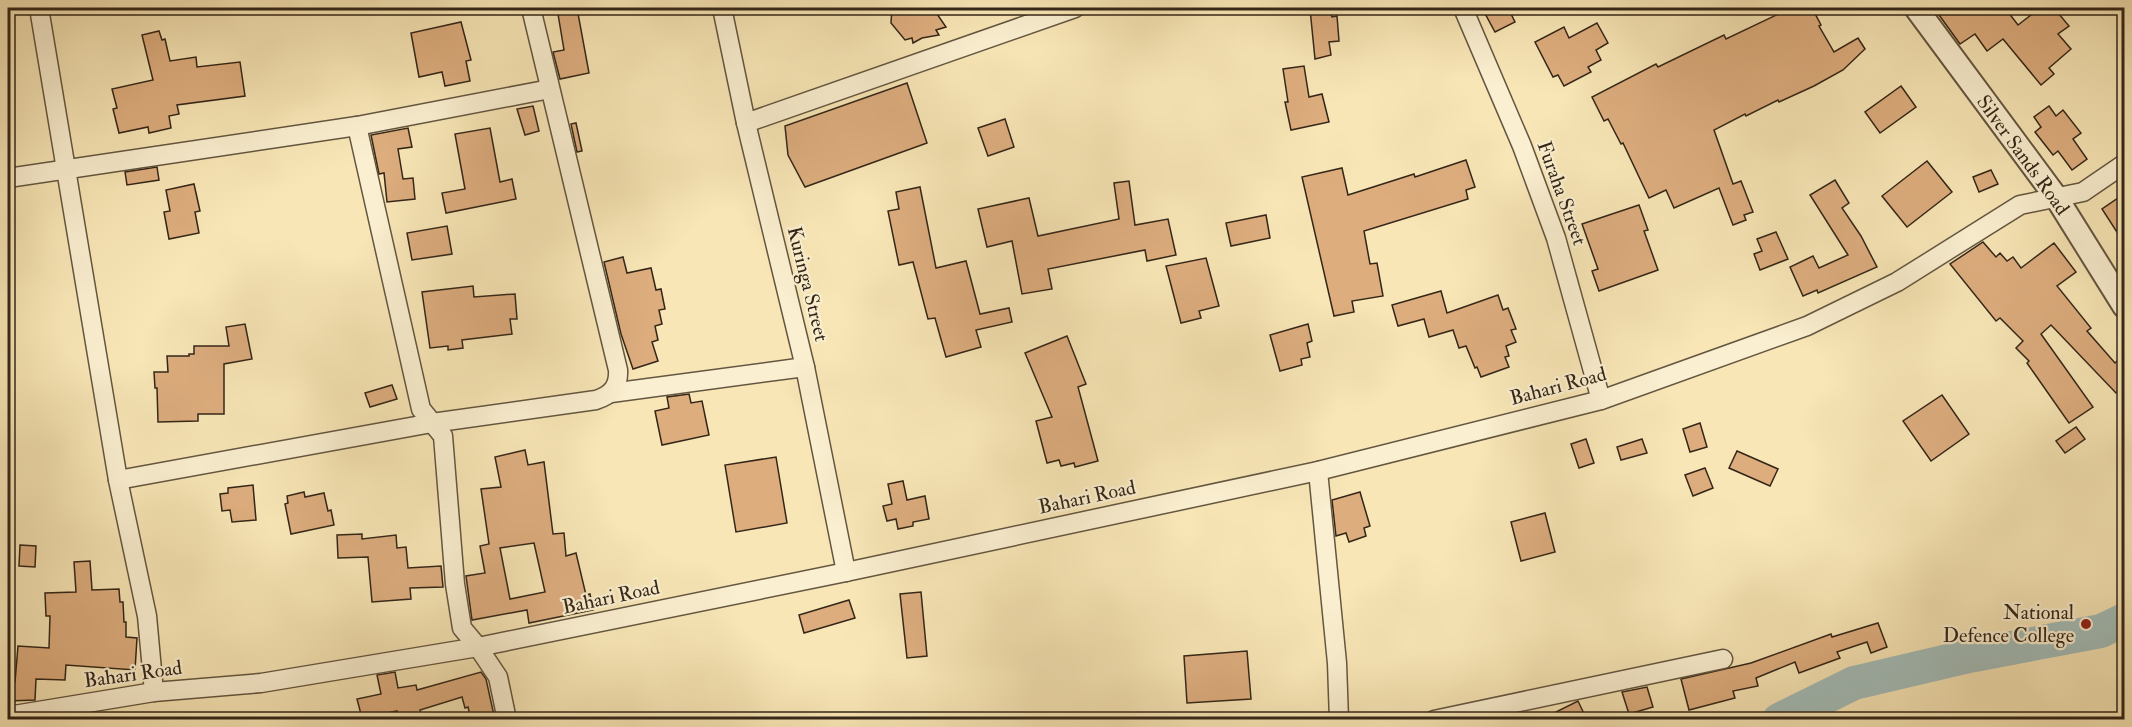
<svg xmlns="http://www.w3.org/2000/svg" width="2132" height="727" font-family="'IM FELL Double Pica',serif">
<rect width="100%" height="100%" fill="#f8e6b6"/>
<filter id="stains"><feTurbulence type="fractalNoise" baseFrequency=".00333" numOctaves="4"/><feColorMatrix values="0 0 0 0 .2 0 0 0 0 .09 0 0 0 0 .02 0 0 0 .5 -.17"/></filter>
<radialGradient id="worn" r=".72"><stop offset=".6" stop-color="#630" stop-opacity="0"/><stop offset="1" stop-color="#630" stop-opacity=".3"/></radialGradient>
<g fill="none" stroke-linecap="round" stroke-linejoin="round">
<path stroke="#a3bdb9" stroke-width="34" d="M1779,720L1854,683L1969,656L2101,631L2124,620"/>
</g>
<g fill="#ddad7e" stroke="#332618" stroke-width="1.5" fill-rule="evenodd">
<path d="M557,8H577L589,73L560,79L553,52L564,50Z"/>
<path d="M892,8H933L946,27L936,30L939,35L922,38L913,43L912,38L905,40L891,23Z"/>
<path d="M1329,8L1332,17L1337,16L1339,41L1329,42L1331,55L1315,59L1310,9Z"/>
<path d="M1482,8H1508L1515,22L1495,32Z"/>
<path d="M1791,8H1812L1821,25L1819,26L1834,52L1858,38L1865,49L1843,70L1814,86L1779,102L1778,100L1746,116L1745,114L1714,130L1733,184L1741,181L1753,212L1744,215L1746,220L1733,225L1719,188L1674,208L1666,190L1649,198L1623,143L1621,144L1608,119L1604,121L1592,97L1656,64L1658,67L1724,35L1726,39Z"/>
<path d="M1934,8H2005L2018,25L2040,8H2054L2069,26L2058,34L2071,49L2049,68L2054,74L2041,85L2003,39L1987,51L1975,34L1960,44Z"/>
<path d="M461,22L471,60L466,61L470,81L445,86L442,72L419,77L411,33Z"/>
<path d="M1597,23L1608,43L1596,50L1601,60L1588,67L1591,72L1564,86L1558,75L1553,77L1535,42L1564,27L1569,38Z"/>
<path d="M159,31L162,40L165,39L170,61L196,57L197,67L240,62L245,96L177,105L179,114L169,116L171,128L149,133L148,127L119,133L113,109L117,108L112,89L153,80L142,35Z"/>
<path d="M1304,66L1309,97L1322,94L1329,122L1291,130L1285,102H1288L1283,69Z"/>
<path d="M907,83L927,143L805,187L788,155L785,126Z"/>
<path d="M1901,86L1916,107L1880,133L1865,112Z"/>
<path d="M533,106L539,131L525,135L517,109Z"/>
<path d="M2049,106L2056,116L2063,110L2081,133L2073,139L2087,159L2072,170L2058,151L2053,155L2035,132L2041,127L2034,117Z"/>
<path d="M1005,119L1014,147L988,156L978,128Z"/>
<path d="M576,123L582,151L577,152L571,124Z"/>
<path d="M408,128L412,147L398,149L403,179L413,178L415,199L387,202L384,173L379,174L371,135Z"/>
<path d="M490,128L500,182L512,179L516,199L446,213L442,193L465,189L455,134Z"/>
<path d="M1466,160L1475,187L1466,190L1468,199L1364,231L1370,264L1377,263L1383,296L1352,301L1354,312L1334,316L1302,177L1342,168L1348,195L1414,174L1415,177Z"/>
<path d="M1927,161L1952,192L1907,227L1882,196Z"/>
<path d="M157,167L159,180L127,185L125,172Z"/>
<path d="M1991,170L1998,184L1979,192L1973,177Z"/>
<path d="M1835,180L1849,203L1842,208L1861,236L1877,267L1818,293L1817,290L1803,296L1790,267L1813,256L1819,268L1848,255L1810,195Z"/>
<path d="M1129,181L1135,225L1168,219L1176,255L1147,261L1145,250L1048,269L1052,289L1022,294L1012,241L987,247L978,209L1029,198L1038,236L1119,219L1114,183Z"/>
<path d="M194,184L200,211L195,212L199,233L169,239L164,212L170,211L166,190Z"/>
<path d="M920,187L936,268L966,261L980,314L1009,308L1012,322L976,330L981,347L946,357L935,318L928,319L913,262L899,265L888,211L899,209L896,192Z"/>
<path d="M2124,194V243L2102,209Z"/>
<path d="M1639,205L1648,230L1644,231L1658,270L1599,291L1592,271L1598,269L1582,224Z"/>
<path d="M1266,215L1270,238L1231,246L1226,223Z"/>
<path d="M447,226L452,254L412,260L407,233Z"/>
<path d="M1776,232L1788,259L1760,270L1754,254L1762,251L1757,239Z"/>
<path d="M1983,242L1996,257L2000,253L2007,261L2013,257L2021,268L2054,243L2076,272L2057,286L2091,328L2087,331L2115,363L2117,361L2124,369V385L2116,393L2051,325L2041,334L2093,407L2069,423L2027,363L2029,361L2016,348L2023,341L2000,318L1996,321L1950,264Z"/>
<path d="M623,257L627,273L651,268L656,290L661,289L665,309L659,310L662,324L655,326L658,340L652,342L658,361L633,369L621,334L604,262Z"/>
<path d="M1206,258L1219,306L1199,311L1201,318L1181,323L1166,266Z"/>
<path d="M473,286L474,297L515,294L517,319H510L512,334L462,340L463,348L448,350V346L430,348L422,292Z"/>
<path d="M1441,291L1447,313L1498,295L1503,310L1508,308L1516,329L1511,330L1516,342L1506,346L1509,356L1505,357L1509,367L1481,377L1477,367L1475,368L1466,346L1459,348L1453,330L1429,337L1424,319L1398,326L1392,305Z"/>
<path d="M245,324L252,359L224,364V414H198V421L158,422L157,388H155L154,372H168L167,356H189V354H194V346H229L226,327Z"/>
<path d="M1308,324L1312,341L1307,343L1310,357L1301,359L1302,365L1280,371L1270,335Z"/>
<path d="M1067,336L1086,384L1078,387L1098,461L1075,467L1074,463L1061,466L1059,460L1047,463L1036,421L1052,417L1025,353Z"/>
<path d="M392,385L397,399L370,407L365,393Z"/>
<path d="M689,394L691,403L702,401L709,435L662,445L655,411L669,408L667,397Z"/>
<path d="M1942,395L1969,434L1931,461L1903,421Z"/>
<path d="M1700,423L1707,447L1690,452L1683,429Z"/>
<path d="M2076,427L2085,439L2065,453L2056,441Z"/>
<path d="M1586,439L1594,463L1579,468L1571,444Z"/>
<path d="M1642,439L1647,453L1621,460L1617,447Z"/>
<path d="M525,450L528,465L544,462L553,534L564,533L566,556L576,553L586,595L590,594L593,610L529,623L527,610L472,620L466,576L485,573L480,546L489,544L481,489L501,487L495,457ZM534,543L545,592L510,599L500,548Z"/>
<path d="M1737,451L1778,469L1770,486L1729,468Z"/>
<path d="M776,457L787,523L736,532L725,465Z"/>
<path d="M1705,468L1713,488L1693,496L1685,475Z"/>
<path d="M903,481L907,500L925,496L929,519L913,522V526L898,529L896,519L887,521L883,506L892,504L888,484Z"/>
<path d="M253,485L256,520L232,522L230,510L222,511L220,494L228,493V488Z"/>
<path d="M304,492L305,497L324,493L328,511L331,510L334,525L291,534L285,504L288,503L287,496Z"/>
<path d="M1360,492L1370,526L1364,528L1366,536L1349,542L1346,533L1336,536L1332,500Z"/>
<path d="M1545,513L1555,552L1521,561L1511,522Z"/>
<path d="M362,534V539L396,535L397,548L406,547L408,568L441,566L443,587L410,588L411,599L372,602L368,557L338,558L337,535Z"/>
<path d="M20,545L36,546L35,567L19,566Z"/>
<path d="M90,561L92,590L119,589L120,602H123L124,622H126V637L137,638L135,670L66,665L65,680L36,679L35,700L8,701V682H15L18,646L49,648L50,616H46L45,593L76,592L74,562Z"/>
<path d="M921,592L927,656L907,658L900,594Z"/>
<path d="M849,600L855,618L804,633L799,615Z"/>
<path d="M1878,623L1887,647L1871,653L1867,642L1837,652L1840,658L1799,673L1795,662L1756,678L1758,686L1733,691L1735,698L1689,710L1681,679L1751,663L1831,634L1832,637Z"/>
<path d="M1247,651L1251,699L1187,703L1184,656Z"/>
<path d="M395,672L398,688L416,685L417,690L481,672L486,679L495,720H471L468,707L465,708L462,697L420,710L422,720H398L397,711L362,718L357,699L381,694L377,675Z"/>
<path d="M1647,687L1653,707L1629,714L1622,692Z"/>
<path d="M1578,701L1587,720H1540Z"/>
</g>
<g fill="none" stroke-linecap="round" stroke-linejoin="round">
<g stroke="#645640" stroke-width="21">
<g id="minor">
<path d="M39,8L118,480L147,616L154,692"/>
<path d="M722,8L746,123L805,367L846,572"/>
<path d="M1463,8L1522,146L1556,238L1601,400"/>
<path d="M746,123L1075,8"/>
<path d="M357,126L421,409L443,436L455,584L462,628L478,647L498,677L507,720"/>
<path d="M8,178L357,126L550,89"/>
<path d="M611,393L805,367"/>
<path d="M1318,471L1337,663L1339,720"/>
<path d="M118,480L432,423L596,400C612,395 619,386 618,370L531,8"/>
<path d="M8,716L154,692L261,683L478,647L846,572L1318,471L1601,400L1807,326L1897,282L2020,205L2083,192L2124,164"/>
<path d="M1434,720L1723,659"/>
</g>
</g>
<g stroke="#645640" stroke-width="26">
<path id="tertiary" d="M1916,8L2056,197L2124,306"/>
</g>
<use href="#minor" stroke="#faefd0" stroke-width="18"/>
<use href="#tertiary" stroke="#faefd0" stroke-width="22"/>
</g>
<circle fill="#8f2418" stroke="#faefd0" stroke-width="2" cx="2086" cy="624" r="6"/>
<g text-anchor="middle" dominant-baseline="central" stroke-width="4.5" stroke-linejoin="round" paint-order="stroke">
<g font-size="20" fill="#332618" stroke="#faefd0">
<text transform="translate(2023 155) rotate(54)">Silver Sands Road</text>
<text transform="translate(1562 193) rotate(70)">Furaha Street</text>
<text transform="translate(808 284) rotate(76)">Kuringa Street</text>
<text transform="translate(1558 386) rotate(-15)">Bahari Road</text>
<text transform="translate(1087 497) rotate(-12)">Bahari Road</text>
<text transform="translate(611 597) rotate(-12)">Bahari Road</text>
<text transform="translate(133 674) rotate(-8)">Bahari Road</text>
</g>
<g font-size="20" fill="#332618" stroke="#faefd0" text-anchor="end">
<text x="2074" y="612">National<tspan x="2074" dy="23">Defence College</tspan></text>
</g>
</g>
<rect width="2132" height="727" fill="none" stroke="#f8e6b6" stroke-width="30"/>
<rect x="9" y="9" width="2114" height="709" fill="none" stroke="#332618" stroke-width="3"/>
<rect x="15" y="15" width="2102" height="697" fill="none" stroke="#332618" stroke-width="1.5"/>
<rect width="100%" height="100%" filter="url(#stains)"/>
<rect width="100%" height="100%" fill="url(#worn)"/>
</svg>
